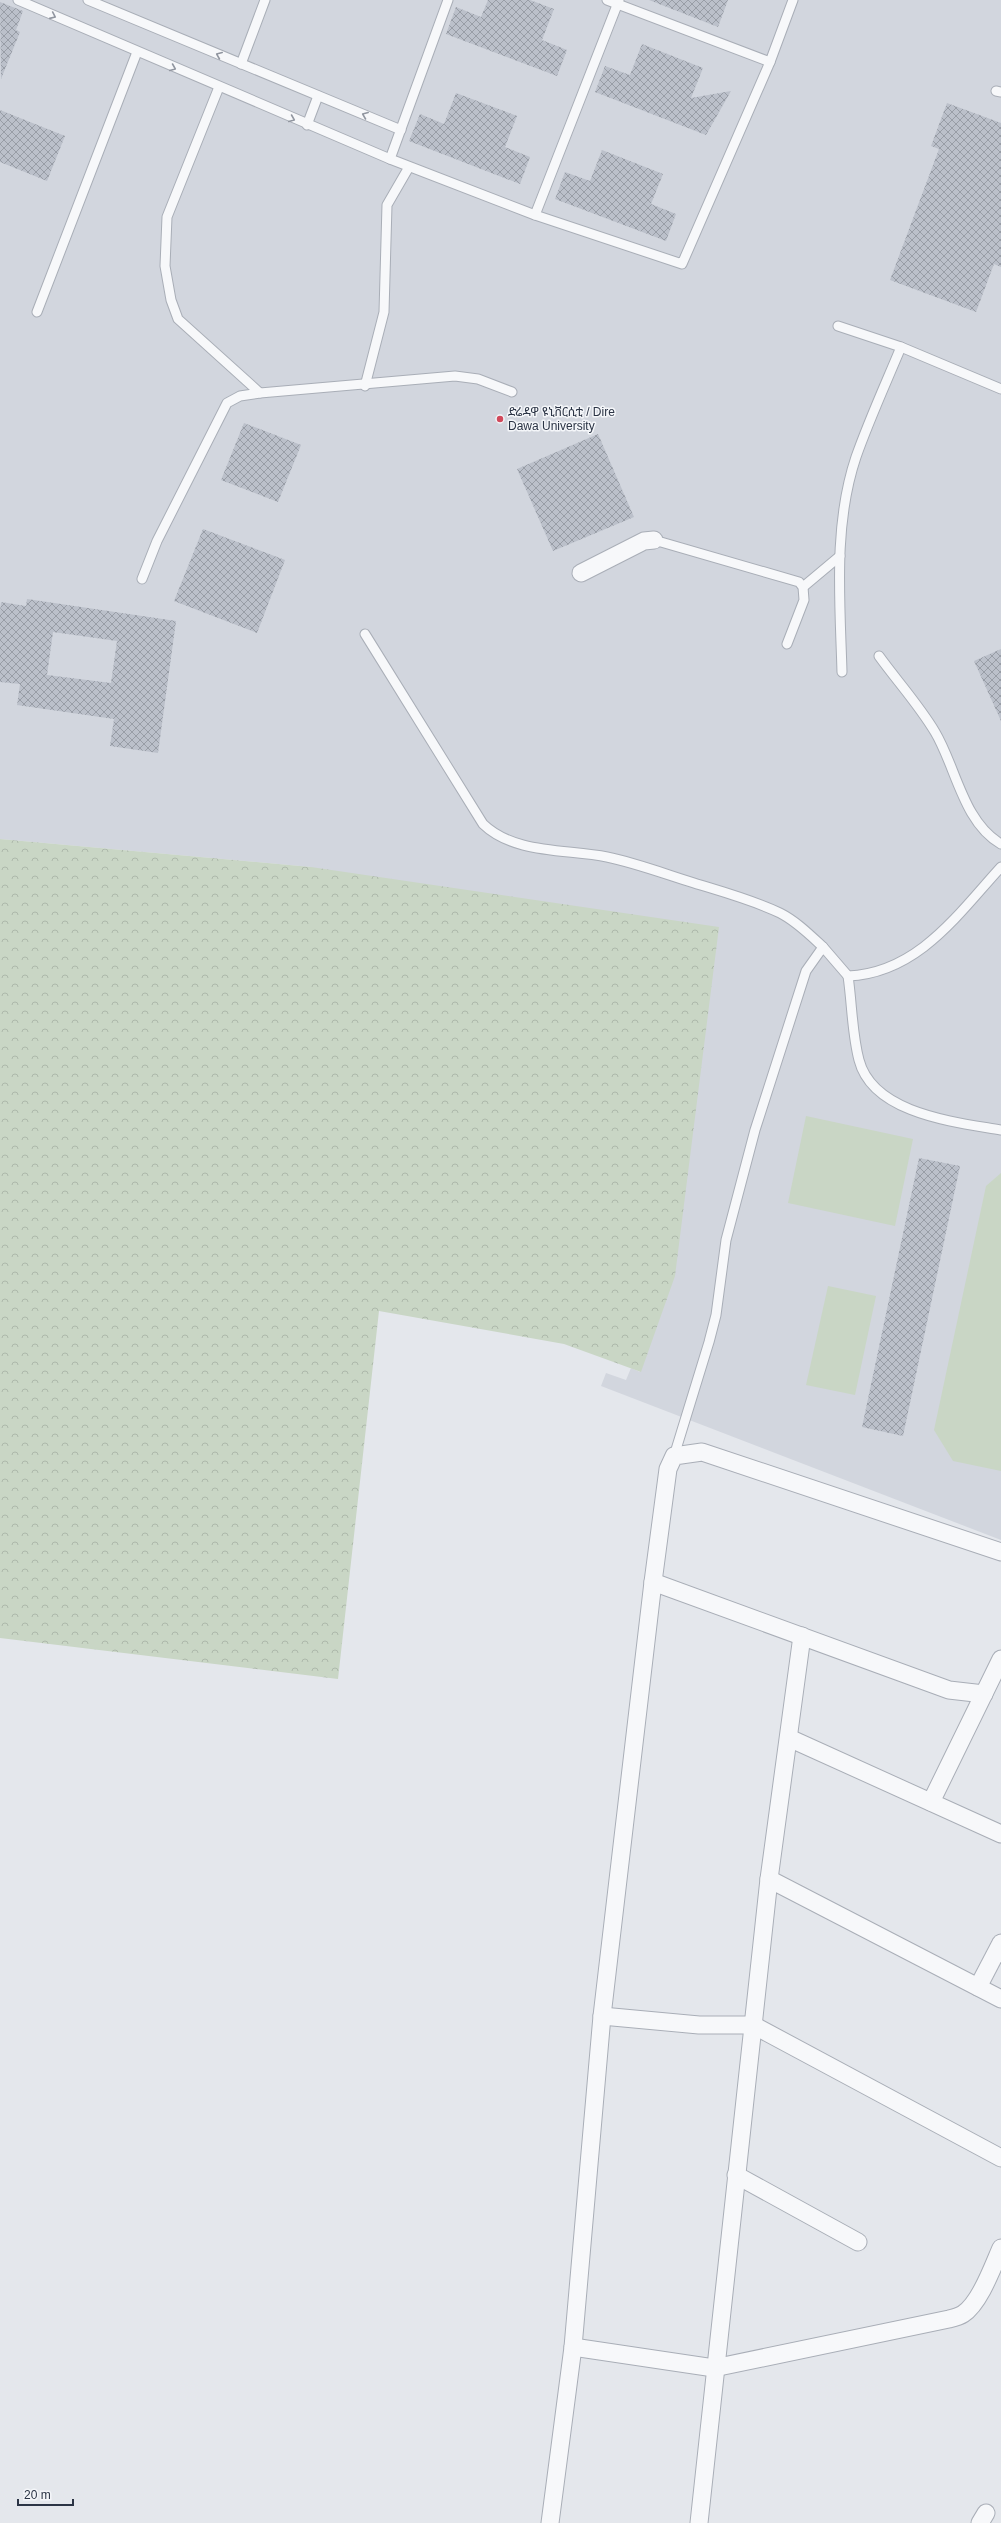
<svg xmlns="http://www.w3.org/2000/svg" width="1001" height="2523" font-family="Helvetica,'Noto Sans Ethiopic',sans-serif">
<defs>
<pattern id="forest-crowns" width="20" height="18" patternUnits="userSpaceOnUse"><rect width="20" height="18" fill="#c9d6c5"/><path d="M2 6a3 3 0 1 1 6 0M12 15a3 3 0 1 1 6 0" fill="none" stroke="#adb8ab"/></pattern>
<pattern id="building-cross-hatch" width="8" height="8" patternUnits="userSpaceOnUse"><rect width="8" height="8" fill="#bbc0ca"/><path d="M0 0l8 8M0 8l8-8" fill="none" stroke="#989da6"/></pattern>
</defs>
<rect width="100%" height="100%" fill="#e4e7ec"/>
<path fill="#d2d6de" d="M0,0H1001V1540L601,1386L606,1373L626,1380L631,1368L640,1372L311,867L0,839Z"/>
<g fill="#c9d6c5">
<path d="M806,1116L913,1139L895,1226L788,1203Z"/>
<path d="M1001,1173V1471L953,1461L934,1430L986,1186Z"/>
<path d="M828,1286L876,1296L855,1395L806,1385Z"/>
</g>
<path fill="url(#forest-crowns)" d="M0,839L311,867L719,927L675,1276L641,1372L564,1344L379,1311L338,1679L0,1638Z"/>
<g fill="url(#building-cross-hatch)" fill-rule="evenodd">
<path d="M488,0H530L554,9L542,40L567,50L557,76L446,34L456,7L481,17Z"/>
<path d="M649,0H728L718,27Z"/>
<path d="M0,2L23,11L16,30L20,32L1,79Z"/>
<path d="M642,44L703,68L691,98L731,91L706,135L595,92L605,66L630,75Z"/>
<path d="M456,93L517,116L505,147L530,157L520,184L409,141L420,114L444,124Z"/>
<path d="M947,103L1001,123V267L994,264L976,312L890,280L939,149L931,146Z"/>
<path d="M0,110L65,136L47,181L0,162Z"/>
<path d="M602,150L663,174L651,204L676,214L666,241L555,199L565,172L590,181Z"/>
<path d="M244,423L301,445L278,502L221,480Z"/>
<path d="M598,434L634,517L553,551L517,469Z"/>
<path d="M203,529L285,560L257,633L174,601Z"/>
<path d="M27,599L176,621L158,753L110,746L114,719L17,705L20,684L0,682V611L1,602L26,606ZM53,632L117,641L111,683L47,675Z"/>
<path d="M1001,649V721L974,661Z"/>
<path d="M919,1158L960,1166L903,1436L862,1427Z"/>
</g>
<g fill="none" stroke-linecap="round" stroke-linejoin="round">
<g stroke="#a9aeb7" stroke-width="11">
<g id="lane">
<path d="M18,0L390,159L535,215L682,264L770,62L793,0"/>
<path d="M88,0L401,130"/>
<path d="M607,0L770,62"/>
<path d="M241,64L265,0"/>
<path d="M219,87L167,217L165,266L171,300L178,319L260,393"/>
<path d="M996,91L1001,92"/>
<path d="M307,125L318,96"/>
<path d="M390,159L448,0"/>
<path d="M535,215L619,0"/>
<path d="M37,312L137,52"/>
<path d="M838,326L901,347L1001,389"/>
<path d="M365,386L384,312L387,205L409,167"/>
<path d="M654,540L799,582L803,587L804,600L787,644"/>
<path d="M142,579L157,541L227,403L240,396L260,393L455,376L478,379L512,392"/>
<path d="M803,587L840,556"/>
<path d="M365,634L483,824C514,854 566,849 607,857C636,863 665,874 694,883C723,892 753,900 780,913C796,921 810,935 823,947"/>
<path d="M879,656C897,681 919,705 935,732C956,767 963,822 1001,844"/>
<path d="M842,672C840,601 833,525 856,457C869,420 886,383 901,347"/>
<path d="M848,976C852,1003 852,1034 859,1060C873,1114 955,1122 1001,1130"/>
<path d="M674,1456L709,1342L716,1315L726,1240L755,1130L806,971L823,947L848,976C918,973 958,914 1001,867"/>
</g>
</g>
<g stroke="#a9aeb7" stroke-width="19">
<g id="street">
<path d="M581,573L644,541L654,540"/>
<path d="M653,1582L949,1690L984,1694"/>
<path d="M789,1738L1001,1834"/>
<path d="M931,1802L1001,1659"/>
<path d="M769,1879L1001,1999"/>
<path d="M978,1987L1001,1943"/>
<path d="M602,2016L699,2025H753L1001,2158"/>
<path d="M736,2175L858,2242"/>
<path d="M573,2347L714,2368L949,2319C953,2318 960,2316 963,2314C980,2303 993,2266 1001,2248"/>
<path d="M550,2523L573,2347L602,2016L653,1582L668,1469L674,1456L702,1452L1001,1552"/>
<path d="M699,2523L769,1879L802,1636"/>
<path d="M980,2523L986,2513"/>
</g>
</g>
<use href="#lane" stroke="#f7f8fa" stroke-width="9"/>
<use href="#street" stroke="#f7f8fa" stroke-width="17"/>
</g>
<defs><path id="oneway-chevron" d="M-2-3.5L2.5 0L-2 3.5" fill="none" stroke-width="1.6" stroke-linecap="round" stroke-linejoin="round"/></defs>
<g stroke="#9196a0">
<use href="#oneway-chevron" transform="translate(53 16) rotate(24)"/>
<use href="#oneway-chevron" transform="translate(219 55) rotate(-157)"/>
<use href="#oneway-chevron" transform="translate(173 68) rotate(23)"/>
<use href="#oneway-chevron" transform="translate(365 115) rotate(-158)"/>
<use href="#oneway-chevron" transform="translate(292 119) rotate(23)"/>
</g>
<circle fill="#d1495b" stroke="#f4f6f9" stroke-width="1.5" cx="500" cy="419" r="4"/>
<g text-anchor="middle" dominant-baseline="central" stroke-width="3" stroke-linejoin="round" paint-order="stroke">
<g font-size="12" fill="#2b3445" stroke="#f4f6f9" text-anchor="start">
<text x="508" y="412">ድሬዳዋ ዩኒቨርሲቲ / Dire<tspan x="508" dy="14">Dawa University</tspan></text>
</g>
</g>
<path d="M18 2499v6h55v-6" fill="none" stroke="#2b3445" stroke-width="2"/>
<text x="24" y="2499" font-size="12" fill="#2b3445" stroke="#f4f6f9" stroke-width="3" paint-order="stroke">20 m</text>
</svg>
